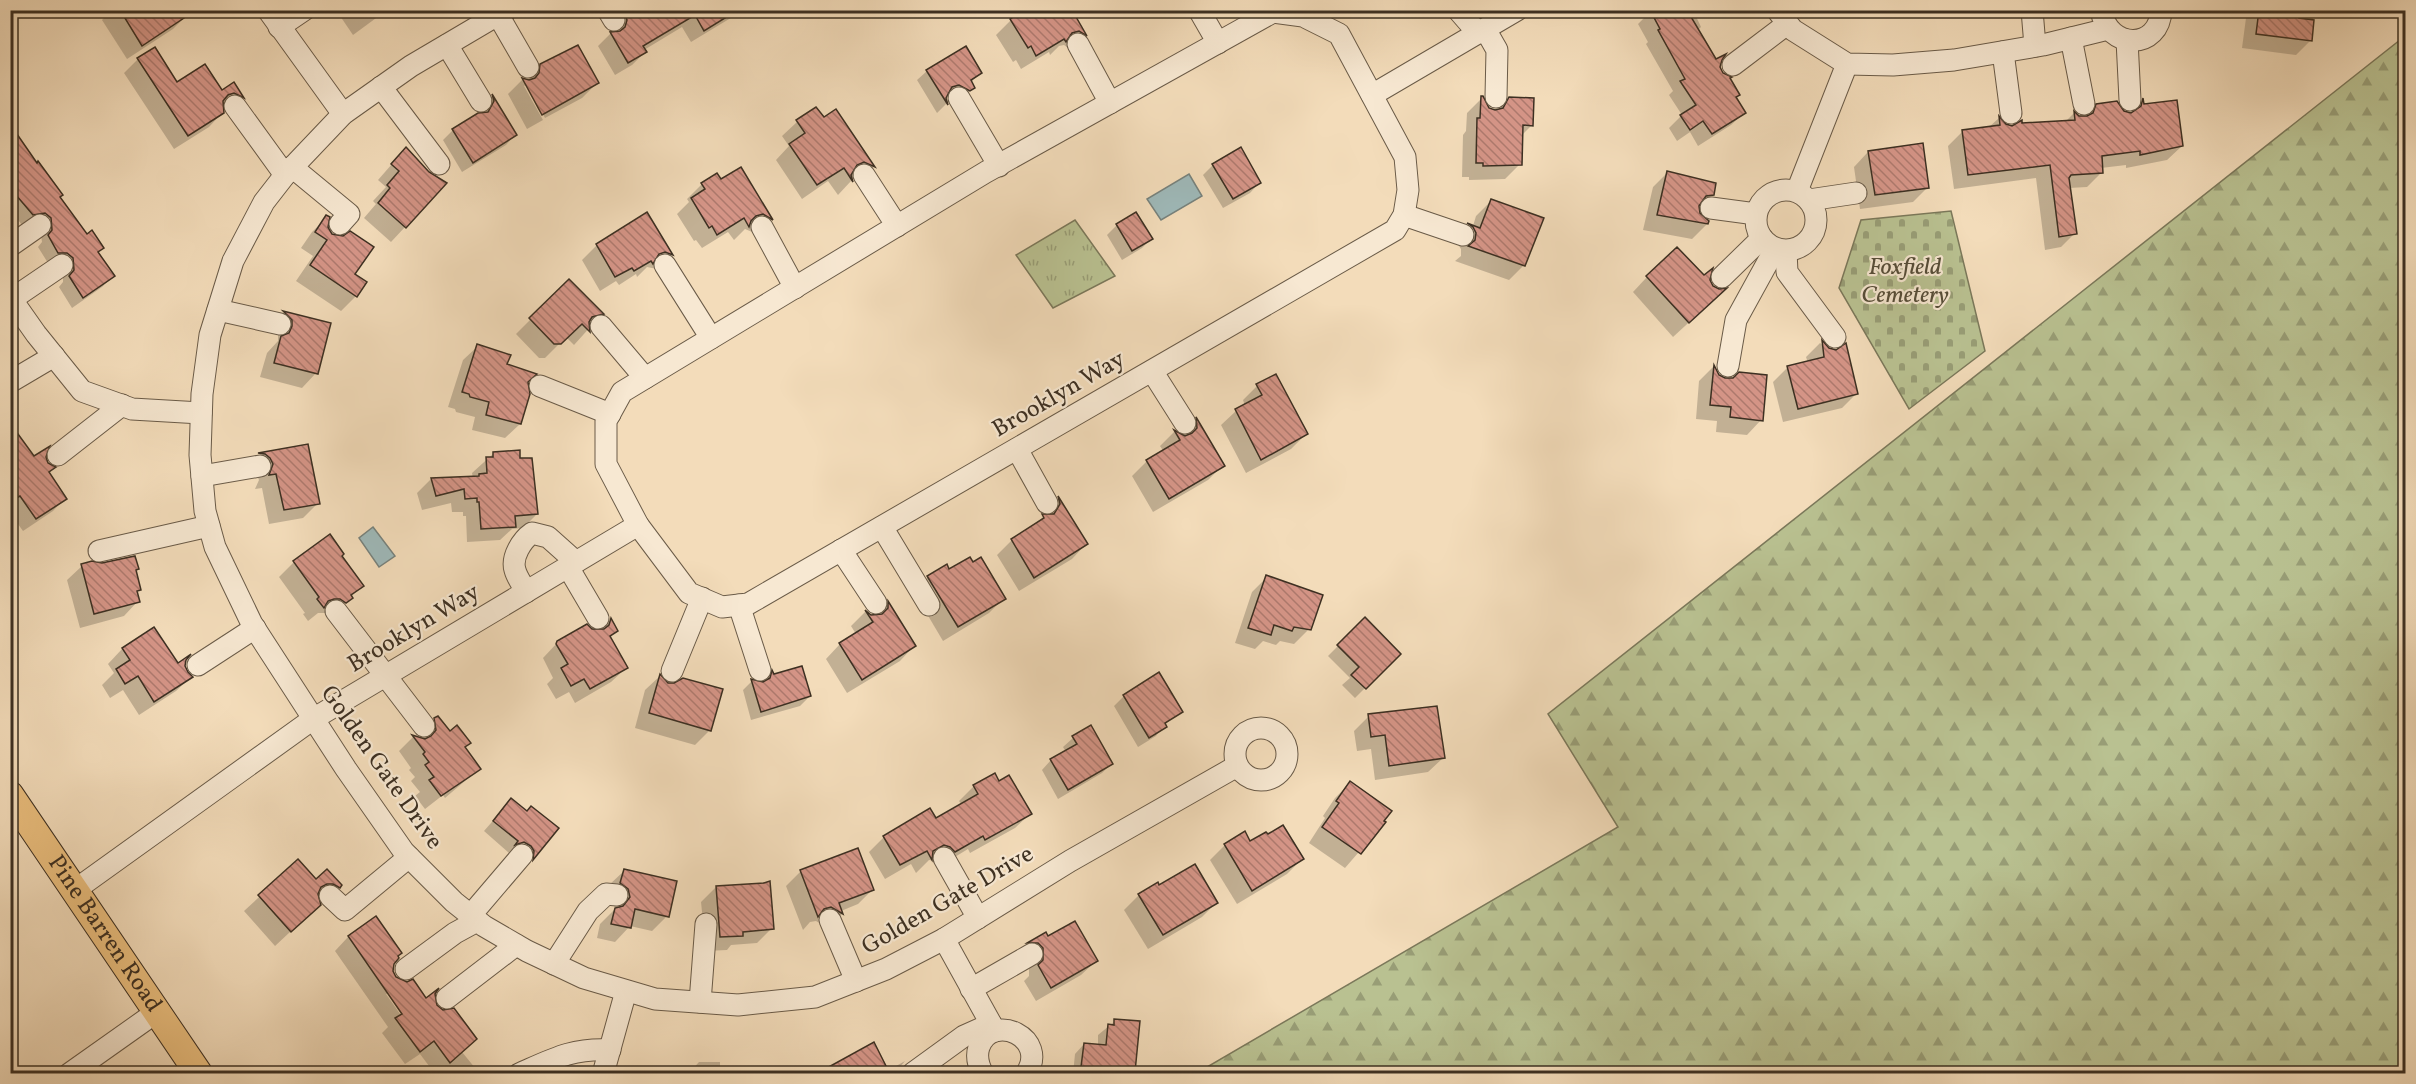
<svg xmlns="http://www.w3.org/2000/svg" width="2416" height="1084" font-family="Vollkorn,serif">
<defs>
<pattern id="forest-firs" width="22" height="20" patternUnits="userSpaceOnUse" patternTransform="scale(1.5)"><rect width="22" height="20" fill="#b9c191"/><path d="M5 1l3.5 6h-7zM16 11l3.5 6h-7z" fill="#989d76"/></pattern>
<pattern id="cemetery-stones" width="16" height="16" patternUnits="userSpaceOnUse" patternTransform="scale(1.5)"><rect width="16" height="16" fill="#b9c191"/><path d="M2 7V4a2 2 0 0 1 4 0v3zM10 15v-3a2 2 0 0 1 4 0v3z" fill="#989d76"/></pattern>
<pattern id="park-tufts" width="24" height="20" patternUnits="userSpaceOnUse" patternTransform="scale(1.5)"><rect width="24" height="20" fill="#b9c191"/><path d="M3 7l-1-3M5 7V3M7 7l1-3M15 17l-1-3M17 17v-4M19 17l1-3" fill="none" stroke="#989d76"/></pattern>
<pattern id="building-back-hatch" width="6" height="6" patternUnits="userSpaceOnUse" patternTransform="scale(1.5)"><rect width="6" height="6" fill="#d49486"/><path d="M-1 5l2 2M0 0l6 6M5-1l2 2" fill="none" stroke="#ad796d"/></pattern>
</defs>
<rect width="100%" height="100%" fill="#f3dcba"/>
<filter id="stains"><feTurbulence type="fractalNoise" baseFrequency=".00333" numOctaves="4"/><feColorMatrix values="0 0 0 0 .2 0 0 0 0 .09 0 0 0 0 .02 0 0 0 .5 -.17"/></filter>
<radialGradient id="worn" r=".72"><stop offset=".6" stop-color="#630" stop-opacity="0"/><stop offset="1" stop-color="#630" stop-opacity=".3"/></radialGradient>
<path fill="url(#forest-firs)" stroke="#7b785a" stroke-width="1.5" d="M2405,36V1073H1204L1207,1067L1618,827L1548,714Z"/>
<path fill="url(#cemetery-stones)" stroke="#7b785a" stroke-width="1.5" d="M1951,211L1985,351L1909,409L1839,288L1861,220Z"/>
<path fill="url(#park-tufts)" stroke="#7b785a" stroke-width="1.5" d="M1075,220L1115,276L1053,308L1016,255Z"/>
<g fill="#9eb9b9" stroke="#77827d" stroke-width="1.5">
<path d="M1189,174L1202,196L1161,220L1147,199Z"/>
<path d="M373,527L395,556L379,567L359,538Z"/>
</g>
<g fill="#0003" fill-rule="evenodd">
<path d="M112,10H186L188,14L173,29L127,59L102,20Z"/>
<path d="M317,10H330L321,16Z"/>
<path d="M336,10H387L353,35Z"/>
<path d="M633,10H744L691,42L682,27L644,50L645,52L632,65L615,75L598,46L611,33H614L613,28Z"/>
<path d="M1027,10H1070L1085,35L1071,50L1064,45L1059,46L1050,55L1049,52L1021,69L1016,60L1013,62L996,35L1011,20Z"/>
<path d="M1652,10H1693L1701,27L1698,30L1722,74L1738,95L1735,98L1744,113L1731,125L1698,146L1690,132L1677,141L1669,128L1682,115L1669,95L1673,91L1646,44L1648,42L1638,24Z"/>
<path d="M2232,10H2314L2311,40L2296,55L2242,48L2246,18L2232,16Z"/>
<path d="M138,59L176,84L222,92L234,84L242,97L229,111L222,108L223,112L209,127L174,149L124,73Z"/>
<path d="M541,66L597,83L582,98L545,118L527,84L524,86L543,120L527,129L508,94L522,80L527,81Z"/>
<path d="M927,71L981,73L970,83L973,88L963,98L959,100L949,94L946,95V104L937,113L917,80Z"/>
<path d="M492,97L515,135L506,145L462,172L443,140L453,130L484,114L483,105Z"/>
<path d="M1482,98L1488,109L1497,111L1509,99L1532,125L1521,136L1520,164L1505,179L1469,180V177H1462L1463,135L1466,131L1467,113Z"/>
<path d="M2142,101L2143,106L2182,146L2167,160L2126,168V165L2101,168L2102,172L2087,187L2069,188L2075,233L2061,247L2045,250L2036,178L1954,189L1948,146L1963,131L1988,128L1999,118L2005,126L2012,127L2065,122L2074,113L2079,117L2085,118L2097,106L2129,114Z"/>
<path d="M836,111L873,167L859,181L850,177L851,181L838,195L828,181L802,199L776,160L789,146L782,136L797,122L823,119Z"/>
<path d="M10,122L16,130L14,132L61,195L58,197L87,236L102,248L97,253L113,276L102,287L72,308L59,287L63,282V269L48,263L38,247L42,242L40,229L34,223L22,225L12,212L10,213Z"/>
<path d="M1868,152L1928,187L1913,202L1860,209L1854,167Z"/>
<path d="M392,164L428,173L405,227L391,242L364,218L376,204L373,201L386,187L378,180Z"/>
<path d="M1213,165L1259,183L1250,193L1223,208L1203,175Z"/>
<path d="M741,169L771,220L757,234L745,229L734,240L728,232L702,248L696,240L694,241L677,214L689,202L687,199L702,184L720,182Z"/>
<path d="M1668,172L1712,195L1697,210L1707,224L1692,239L1643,230L1653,187Z"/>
<path d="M1491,201L1524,265L1509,280L1455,261L1461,256V249L1454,238L1468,225L1473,226L1476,216Z"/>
<path d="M647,214L671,255L657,269L647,267L637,277L636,274L619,285L616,281L600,291L582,260L597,245Z"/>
<path d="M1136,214L1151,239L1142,248L1122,260L1107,235L1117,225Z"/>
<path d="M327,217L326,228L353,275L356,296L341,311L296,281L313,256L301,248L312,232Z"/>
<path d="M1647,277L1708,280L1710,303L1673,337L1633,292Z"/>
<path d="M569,281L602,314L574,345L566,337L545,358H539L516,334Z"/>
<path d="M284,313L329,324L316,373L302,388L260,377L267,353L278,341V335L270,327Z"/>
<path d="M1820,343L1829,350L1836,351L1857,393L1842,408L1783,422L1773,382L1788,367L1808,363L1806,357Z"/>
<path d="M478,346L527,382L520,424L505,438L472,430L475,417L456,412L455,409L448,407L463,360Z"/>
<path d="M1713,367L1718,376L1761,420L1747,435L1716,432L1717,421L1696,419L1699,381Z"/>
<path d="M1257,386L1306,434L1291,449L1246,473L1221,425L1236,411L1245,406L1243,400Z"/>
<path d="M1196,419L1223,465L1208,480L1153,512L1132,476L1147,461L1164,452L1160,446L1174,432L1182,436V433Z"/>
<path d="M10,426L33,458L44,457L47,464L54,468L48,474L65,498L53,511L23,531L10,513Z"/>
<path d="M307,445L318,503L303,518L269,524L262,488L255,489L259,480L256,473L245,468L258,455Z"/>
<path d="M494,453L519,460L537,514L523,528L512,529L500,540L467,542L466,516H463V512H452L451,503L422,510L417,493L431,479L473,478L472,473Z"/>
<path d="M1058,498L1086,544L1072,559L1019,591L997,555L1012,540L1045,516L1044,512Z"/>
<path d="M340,556L362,586L330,617L325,613H318L308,621L303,614L305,613L279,577L294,562Z"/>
<path d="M82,566L134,571L139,589L136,593L138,601L124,616L80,628L67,580Z"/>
<path d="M949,571L1004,598L989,613L943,641L914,592L928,577Z"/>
<path d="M1267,577L1309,629L1294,644L1280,641L1276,645L1263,641L1255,649L1235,643L1252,592Z"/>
<path d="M888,603L914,646L900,661L847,693L826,659L840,644L856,634L851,626L865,612L870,616H876Z"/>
<path d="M1365,619L1399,654L1355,698L1342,685L1350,678L1328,656Z"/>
<path d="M610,621L616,631L609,638L626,668L611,682L575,703L569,692L556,699L547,684L553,678L543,658L558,642L592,631H600Z"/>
<path d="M154,629L177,665L184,666L191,677L176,691L139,715L123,690L110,698L102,685L114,673L108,664L122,649Z"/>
<path d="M772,673L810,696L800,706L751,720L743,690L752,681L762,684Z"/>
<path d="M1159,674L1181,711L1164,725L1156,736L1138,747L1114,706L1124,696Z"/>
<path d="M660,676L710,730L695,745L635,728L645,690Z"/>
<path d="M1369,716L1443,758L1428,772L1375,780L1371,749L1357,751L1354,731Z"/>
<path d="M435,719L464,748L479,769L445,798L443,795L425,809L415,796L420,792L411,781L415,777L409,770L411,768L399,751L413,737L421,739L420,735Z"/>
<path d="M1091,727L1111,764L1102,773L1058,799L1042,770L1051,760L1066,752L1063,747L1073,738Z"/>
<path d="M998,783L1030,814L1015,828L970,853L968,849L940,866L935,861L929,860L916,873L911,864L885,879L869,852L884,837L935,820L962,805L959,801L974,786Z"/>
<path d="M1350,783L1384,823L1345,868L1309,843L1325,818L1323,816L1335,798Z"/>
<path d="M511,800L526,813L557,828L525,867L513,851L509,853L484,831Z"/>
<path d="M1250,843L1302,859L1287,874L1237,904L1210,860L1225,845Z"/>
<path d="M298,861L316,881L340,885L324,901L317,897L304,919L275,946L244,911Z"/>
<path d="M624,871L667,916L652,931L630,926L615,942L597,938L600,924L615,909L609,885Z"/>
<path d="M801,871L872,890L858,904L841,911L842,914L827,928L816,921L810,922L803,930L786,886Z"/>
<path d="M716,887L772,928L757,943L731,945L727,950L706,951L701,902Z"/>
<path d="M1139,895L1216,903L1202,917L1148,949L1124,910Z"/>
<path d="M376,918L393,964L394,977L401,982L413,981L425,1000L476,1039L462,1052L480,1074H435L420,1054L405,1064L382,1033L388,1027L335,951L348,937ZM386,994H390L407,1019L405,1021Z"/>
<path d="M1045,934L1048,939L1096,961L1081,975L1036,1001L1024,981L1029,976V963L1015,957L1028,944Z"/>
<path d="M1115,1021L1133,1071L1131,1074H1073L1075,1054L1084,1044L1098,1045V1035Z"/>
<path d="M884,1061L889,1070L905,1061L900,1067L899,1074H828Z"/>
<path d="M699,1062H720V1074H680L689,1073Z"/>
</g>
<g fill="url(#building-back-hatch)" stroke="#3d3022" stroke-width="1.5">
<path d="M120,10H196L142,46Z"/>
<path d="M630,10H738L704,31L695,15L643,46L647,52L628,63L610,32L620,31L625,27L627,20L625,14Z"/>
<path d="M1024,10H1072L1087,36L1079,31L1072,33L1066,42L1064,39L1036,56L1031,46L1028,48L1010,19Z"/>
<path d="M1650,10H1687L1716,59L1726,54L1722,60L1720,67L1723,73L1732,77L1730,78L1740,95L1736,97L1746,113L1712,134L1703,121L1690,130L1680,115L1696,105L1680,81L1685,79L1658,30L1660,29Z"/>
<path d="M2259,10H2300L2299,18L2314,20L2312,41L2256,34Z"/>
<path d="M578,45L599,83L542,115L522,78L529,80L535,78L539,73L540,64Z"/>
<path d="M966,46L982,73L971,80L975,88L970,91L959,85L952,87L946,98L948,105L926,70Z"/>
<path d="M155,47L177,82L205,64L222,90L234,82L244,98L234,93L228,95L223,101L224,113L188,136L137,58Z"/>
<path d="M492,94L517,135L473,163L452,129L478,113L488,112L494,101Z"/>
<path d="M1481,96H1483L1489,108L1495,110L1503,108L1509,97L1534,98L1533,126L1523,125L1522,165L1483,166V163H1476L1477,118H1480Z"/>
<path d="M2143,98L2144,104L2177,100L2183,146L2140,155V151L2102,156L2103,173L2071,175L2069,178L2077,234L2059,237L2050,165L1968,175L1962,130L2000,125L1999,116L2006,124L2012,126L2022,120V123L2075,120L2074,111L2079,116H2087L2093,113L2096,104L2117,101L2124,111L2131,113L2141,106Z"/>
<path d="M816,107L824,117L836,109L875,167L864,162L857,165L851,175L853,182L844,168L817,185L789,144L805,133L796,120Z"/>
<path d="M10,124L37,163L38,161L63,195L60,197L87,234L92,230L104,248L98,252L115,276L83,298L69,276L74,270L73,258L67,253H58L48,235L52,230L51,218L45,213L33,215L10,188Z"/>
<path d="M1923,143L1929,188L1875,195L1868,151Z"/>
<path d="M406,147L429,172L447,183L406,228L378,203L390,188L387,185L399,171L391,164Z"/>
<path d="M1241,147L1261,183L1233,199L1212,164Z"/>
<path d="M741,167L773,220L763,214L756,216L751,221L749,227L744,218L717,235L712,226L709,228L691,198L705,189L701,183L717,173L721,179Z"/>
<path d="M1667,171L1716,183L1714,195L1706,196L1699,206L1700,213L1709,221L1708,224L1657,215Z"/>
<path d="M1491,199L1544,218L1525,266L1468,246L1475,240L1476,233L1473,227L1467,223L1480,228Z"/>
<path d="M647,212L673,255L665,252L659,254L653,264L651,261L634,271L632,268L615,277L596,244Z"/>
<path d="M1136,212L1153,239L1132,251L1116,224Z"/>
<path d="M326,215L330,217L328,227L332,234L343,236L350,231L374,247L355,274L367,282L357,297L310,265L327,240L315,232Z"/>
<path d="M1677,247L1704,275L1713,268L1710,280L1713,286L1719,289L1727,288L1689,323L1646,276Z"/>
<path d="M569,279L604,314L592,317L589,322L590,332L582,324L561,344H554L529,318Z"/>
<path d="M283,311L331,323L318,374L274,363L281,336L289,333L292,326V320Z"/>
<path d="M1822,340L1829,348L1836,350L1846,343L1858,394L1798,409L1787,366L1824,357Z"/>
<path d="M477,344L511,355L507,364L537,374L528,382L530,394L521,424L486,415L489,402L470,397L469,394L462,392Z"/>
<path d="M1714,365L1719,375L1725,378H1733L1739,372L1767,375L1763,421L1730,417L1731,407L1710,405Z"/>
<path d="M1276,374L1308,434L1261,460L1235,409L1262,395L1256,384Z"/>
<path d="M1196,417L1225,466L1169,499L1146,460L1180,440L1174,430L1185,436L1192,433L1197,428Z"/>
<path d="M10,423L34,456L50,446L46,457L48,463L56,467L49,472L67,499L36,519L20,496L10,502Z"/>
<path d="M308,444L320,504L284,510L276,474L269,475L273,464L270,458L265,454L258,453Z"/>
<path d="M520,450V458H532L538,514L515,516L516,527L481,529L479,502H477V498L465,499L464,489L436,496L431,478L479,476V474L487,473L486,457H493V452Z"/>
<path d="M1058,496L1088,544L1034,578L1011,539L1044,518L1042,514H1054L1060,504Z"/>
<path d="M330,534L344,554L342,556L364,586L351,595L353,598L346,603L340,599H334L328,601L324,608L317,599L319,597L293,561Z"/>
<path d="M135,556L139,569L136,570L141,590L137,591L140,602L94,614L81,564L92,561L102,563Z"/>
<path d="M970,557L973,562L981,557L1006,599L958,627L927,576L947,564L949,569Z"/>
<path d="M1266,575L1323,595L1311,630L1294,627L1292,631L1274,625L1271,635L1248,628Z"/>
<path d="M888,601L916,646L862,680L839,643L873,622L865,610L871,615L882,614L888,608Z"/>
<path d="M1365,617L1401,654L1366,689L1351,675L1359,667L1337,645Z"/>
<path d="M611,618L618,631L610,636L628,668L590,689L584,679L571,686L561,668L568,664L556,644L557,641L587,624L592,629H604L609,625Z"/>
<path d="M154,627L178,663L191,654L186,660L185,666L188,672L193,677L154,702L138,676L125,684L116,669L130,660L122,648Z"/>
<path d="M802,666L811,696L761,712L751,679L763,682L770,678L772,670L774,674Z"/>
<path d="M1159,672L1183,712L1165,723L1167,727L1149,738L1123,695Z"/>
<path d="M660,674L668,683H674L683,678L723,689L711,731L649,713Z"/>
<path d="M1437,706L1445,758L1389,766L1385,735L1371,737L1368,714Z"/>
<path d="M438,716L450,731L457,725L471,743L465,747L481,769L441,796L429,780L434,777L425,765L429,762L423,754L425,752L412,735L425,739L431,736L436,730L434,718Z"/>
<path d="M1091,725L1113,764L1068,790L1050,759L1077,744L1072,736Z"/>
<path d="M995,773L999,781L1009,775L1032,814L985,840L983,836L955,852L950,847L944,845L933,851L932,860L927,851L900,865L883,836L930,808L936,818L978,794L973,785Z"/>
<path d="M1350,781L1392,811L1384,821L1386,822L1361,854L1322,827L1339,803L1336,801Z"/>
<path d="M511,798L527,811L531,806L559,828L533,860L534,851L531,846L524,842L515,845L518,841L493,821Z"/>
<path d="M1283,825L1304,859L1252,891L1224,844L1245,831L1250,841L1266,832L1268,834Z"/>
<path d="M858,848L874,890L839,903L843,914L831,907L824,909L818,917L800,870Z"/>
<path d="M298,859L316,879L327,869L342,885L340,888L333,884H327L321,887L318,894L321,905L291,932L258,895Z"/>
<path d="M1195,864L1218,903L1163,935L1138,894L1158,882L1159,885Z"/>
<path d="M624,869L677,881L669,917L635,909L631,928L611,924L615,908L623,906L630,897L628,889L620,883Z"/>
<path d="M770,881L774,929L743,932V936L720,937L716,886L764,883Z"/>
<path d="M376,916L402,953L398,956L399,958L394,964L393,971L396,977L407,982L413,979L426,998L439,988L435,994L437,1005L443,1010L454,1008L477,1039L450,1063L434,1041L420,1052L395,1018L402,1014L348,936Z"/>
<path d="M1075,921L1098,961L1051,988L1038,965L1043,960V948L1038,943H1027L1046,932L1048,936Z"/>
<path d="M1114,1019L1140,1021L1135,1072L1081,1067L1084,1043L1106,1045L1108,1024L1114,1025Z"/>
<path d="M874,1042L890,1074H816Z"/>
</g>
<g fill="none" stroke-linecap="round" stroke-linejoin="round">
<g stroke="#6a5b48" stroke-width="23">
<g id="minor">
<path d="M268,10L343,114"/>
<path d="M506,10L411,66L343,114L285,175L264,202L233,261L210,335L202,394L200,455L205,511L215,547L252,624L346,769L404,852L454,902L484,926L527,951L584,978L655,999L738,1005L815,997L886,969L944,939L1070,861L1237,766"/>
<path d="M608,10L614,20"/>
<path d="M1199,10L1218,43"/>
<path d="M1458,10L1478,33"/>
<path d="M1777,10L1793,30L1847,64L1893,65L1954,60L2043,45L2108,29"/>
<path d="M2032,10L2035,46"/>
<path d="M2101,10C2108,51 2160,50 2161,10"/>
<path d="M1273,12L1303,16L1339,34L1405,157L1408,190L1404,215L1395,230L748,604L722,607L689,593L638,525L606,464V421L622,392L986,172Z"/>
<path d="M498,15L528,67"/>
<path d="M279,27L304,10"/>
<path d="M1485,29L1497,50L1496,97"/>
<path d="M2071,38L2084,104"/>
<path d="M2127,40L2130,100"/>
<path d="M1078,44L1110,103"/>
<path d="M447,45L481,101"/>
<path d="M2003,52L2011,113"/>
<path d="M1733,65L1787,24"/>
<path d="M381,87L439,164"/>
<path d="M1372,95L1517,10"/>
<path d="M959,98L999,166"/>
<path d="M235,106L285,175"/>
<path d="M292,167L349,214L340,224"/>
<path d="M864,175L897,226"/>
<circle cx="1786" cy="220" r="30"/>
<path d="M1797,191L1847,64"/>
<path d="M1809,200L1856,193"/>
<path d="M1711,208L1756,214"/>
<path d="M1404,215L1463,235"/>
<path d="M762,227L795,288"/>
<path d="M10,246L40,225"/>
<path d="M1786,251L1787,272L1835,337"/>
<path d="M665,265L711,338"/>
<path d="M1722,277L1762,238"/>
<path d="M10,297L36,334L82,391L132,409L201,413"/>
<path d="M12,299L62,265"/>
<path d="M218,310L280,324"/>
<path d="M601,326L645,378"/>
<path d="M1728,366L1736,320L1775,249"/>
<path d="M1152,371L1185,423"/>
<path d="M10,382L54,356"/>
<path d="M540,386L610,414"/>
<path d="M1017,449L1047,503"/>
<path d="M58,455L122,405"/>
<path d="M202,476L260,466"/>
<path d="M882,527L929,605"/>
<path d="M841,550L876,603"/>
<path d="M99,551L209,526"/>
<path d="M568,567L598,618"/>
<path d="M526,592C523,585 517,578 515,570C511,557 522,540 532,533L548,537L576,562"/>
<path d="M739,605L760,670"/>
<path d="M336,611L424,726"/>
<path d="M198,665L255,628"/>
<path d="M672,671L702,598"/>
<circle cx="1261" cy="754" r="26"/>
<path d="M944,858L978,918"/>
<path d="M75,890L313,719L638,525"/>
<path d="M330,896L345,910L409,857"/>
<path d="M470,916L522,855"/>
<path d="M830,920L856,981"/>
<path d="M944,939L995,1031"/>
<path d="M554,964L588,911L606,894L617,895"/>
<path d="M406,969L455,933L477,921"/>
<path d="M971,989L1032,954"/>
<path d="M447,998L516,945"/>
<path d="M700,1002L706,924"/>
<path d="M913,1073L964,1036L991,1024"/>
<path d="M69,1074L158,1011"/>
<path d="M519,1074C553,1059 572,1048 610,1050"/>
<path d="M603,1074L626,991"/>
<path d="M983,1074C978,1065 976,1056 979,1047C992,1011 1050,1038 1026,1074"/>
</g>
</g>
<g stroke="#3d3022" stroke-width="29">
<g id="major">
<path id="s1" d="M10,795L199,1074"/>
</g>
</g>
<use href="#minor" stroke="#f7e8d2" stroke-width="21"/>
<use href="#major" stroke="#eabe7d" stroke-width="27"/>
</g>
<g text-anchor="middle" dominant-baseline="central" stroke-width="4.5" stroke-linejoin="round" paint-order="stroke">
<g font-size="24" font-style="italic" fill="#564d38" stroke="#f7e8d2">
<text x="1905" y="268">Foxfield<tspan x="1905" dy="28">Cemetery</tspan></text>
</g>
<g font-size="24" fill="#3d3022" stroke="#f7e8d2">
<text transform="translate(1059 395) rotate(-30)">Brooklyn Way</text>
<text transform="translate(414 629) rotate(-31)">Brooklyn Way</text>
<text transform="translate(381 768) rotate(55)">Golden Gate Drive</text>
<text transform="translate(948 901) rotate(-30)">Golden Gate Drive</text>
<text stroke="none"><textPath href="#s1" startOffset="168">Pine Barren Road</textPath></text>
</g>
</g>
<rect width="2416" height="1084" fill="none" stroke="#f3dcba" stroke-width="36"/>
<rect x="12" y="12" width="2392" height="1060" fill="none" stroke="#3d3022" stroke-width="3"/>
<rect x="18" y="18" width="2380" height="1048" fill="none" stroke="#3d3022" stroke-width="1.5"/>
<rect width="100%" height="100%" filter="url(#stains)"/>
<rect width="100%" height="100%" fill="url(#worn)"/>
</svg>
